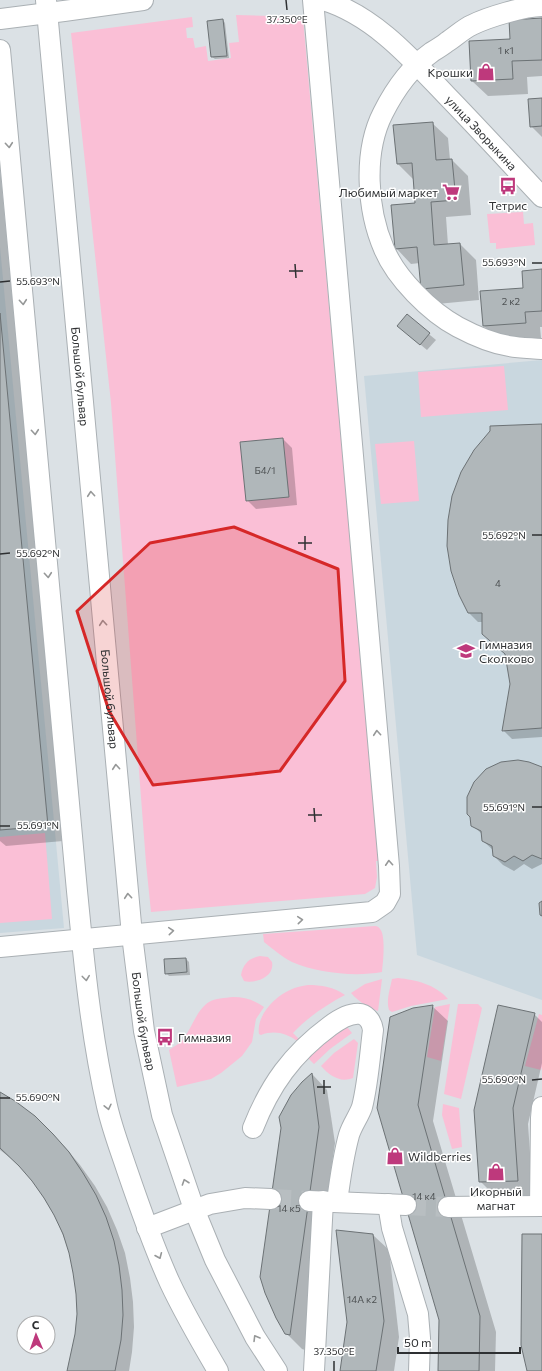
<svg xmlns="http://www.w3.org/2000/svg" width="542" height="1371" font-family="Commissioner,sans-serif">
<rect width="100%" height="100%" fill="#dbe1e5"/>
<g fill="#c9d7df">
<path d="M0,247L64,928L0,933Z"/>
<path d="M542,360V1000L417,955L364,376Z"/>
</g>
<g fill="#fabfd6">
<path d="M236,15L270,16L303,19L379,861H376L377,877L375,888L365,894L151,912L146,863L111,403L71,33L192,17L193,27L186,28L187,38H193L195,48L206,46L208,61L231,58L229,43L239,42Z"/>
<path d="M523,212L524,224L533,223L535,245L496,249V243H490L487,214Z"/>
<path d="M504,366L508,410L421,417L418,372Z"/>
<path d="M414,441L419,501L381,504L375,444Z"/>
<path d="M45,833L52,919L0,923V837Z"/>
<path d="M375,926C377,926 379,927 380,929C386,935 383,964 382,972C355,977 317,973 292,962C282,957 273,949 264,942L263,934Z"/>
<path d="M260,956L268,957L272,962C275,977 255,984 244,981L241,975C243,964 249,958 260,956Z"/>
<path d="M398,978C416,980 435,984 448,999L411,1006L392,1012L389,1010C386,1000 390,989 392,979Z"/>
<path d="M382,979L378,1011C367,1007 359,1002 351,993L365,984Z"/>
<path d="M308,985C321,985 334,987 345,995C326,1005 308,1017 293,1033L299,1039L297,1041C286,1033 274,1030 261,1035L259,1034C256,1016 275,996 290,990C296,987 302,986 308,985Z"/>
<path d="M233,997C245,997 254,1000 264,1007L256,1019L252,1042L242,1056L221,1073L211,1079L177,1087L169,1050C173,1047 179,1044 182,1041C191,1030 197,1009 209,1002C215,998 225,998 233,997Z"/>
<path d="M450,1004L441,1061L427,1057L435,1007Z"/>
<path d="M458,1004H478L482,1008L461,1099L444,1094Z"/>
<path d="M539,1014L542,1015V1067L541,1070L525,1066Z"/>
<path d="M347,1027L352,1033L330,1049L314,1064L308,1058L327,1040Z"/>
<path d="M354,1039L358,1043L353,1078C340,1083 330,1076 321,1066L334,1053Z"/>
<path d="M443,1104L459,1108L462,1147L452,1149L442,1115Z"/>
</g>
<g fill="#0003">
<path d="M542,19V76L527,77L528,94L488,96L472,81L511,40Z"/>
<path d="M223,20L225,23L229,58L215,59L212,57Z"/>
<path d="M542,99V137L531,126Z"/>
<path d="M432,123L448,138L450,160H452L468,176L471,215L446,217L448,245L460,244L476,260L479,300L437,304L422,288L420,263L411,264L396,248L416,204L413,179L398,164Z"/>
<path d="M0,167L63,841L6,846L0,841Z"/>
<path d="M542,270V327H540L541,338L499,342L484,326L481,292L524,289Z"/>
<path d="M407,316L436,340L427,350L398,326Z"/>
<path d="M542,425V737L512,739L503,730L511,684L506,655L483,622H478L469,613Z"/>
<path d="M283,439L292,448L297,505L256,509L247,500Z"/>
<path d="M542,768V864L532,869L524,864L514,871L503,865L494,856L493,850L483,841V835L472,825Z"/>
<path d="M186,959L189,962L190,975L169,976L166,973Z"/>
<path d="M432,1006L448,1021L433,1121L496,1332L495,1371H439L440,1320L378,1108Z"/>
<path d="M534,1014L542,1022V1063L528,1124L533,1196L496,1197L480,1181Z"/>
<path d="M312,1074L327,1090L335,1143L305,1350L302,1349L286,1333Z"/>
<path d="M0,1093L64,1146L80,1165L95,1186L107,1207L117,1230L125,1253L130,1278L133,1302L134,1327L132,1352L129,1371H68L76,1334L78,1314L77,1293L70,1253L55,1215L33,1180L17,1163L0,1150Z"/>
<path d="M373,1235L389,1250L399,1337L394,1371H341Z"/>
</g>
<g fill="#b0b7ba" stroke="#6c7275">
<path d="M542,18V60L512,61L513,79L471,81L469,41L510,39L509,20Z"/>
<path d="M223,19L227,56L211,57L207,21Z"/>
<path d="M542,98V126L530,127L528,99Z"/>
<path d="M433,122L436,160L452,159L456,200L431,202L434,245L460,243L464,285L421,289L417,247L395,249L391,205L415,203L412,163L397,164L393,125Z"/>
<path d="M542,269V311L525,312L526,323L483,326L480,291L523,288L522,271Z"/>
<path d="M0,313L48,826L0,830Z"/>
<path d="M407,314L430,333L420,345L397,326Z"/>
<path d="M542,424V728L502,731L510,684L505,654L482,634V613H468L459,595L451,571L447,546L448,520L452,496L461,472L474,450L490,431V426Z"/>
<path d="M283,438L289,497L246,501L240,442Z"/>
<path d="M518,760L529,762L542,767V859L532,855L523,861L514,856L505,862L493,856L492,846L482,841L481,831L471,826L470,817L467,814V797L474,782L486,769L501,762Z"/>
<path d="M542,901V916L540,915L539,903Z"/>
<path d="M186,958L187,972L165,974L164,959Z"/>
<path d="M433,1005L418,1105L480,1316L479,1371H438L439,1320L377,1108L390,1017L413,1008Z"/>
<path d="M498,1005L535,1013L513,1108L518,1181L479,1182L474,1110Z"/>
<path d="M312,1073L319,1127L290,1335L285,1334L276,1318L265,1293L260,1277L281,1128L279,1117L291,1095L302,1082Z"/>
<path d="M0,1092L15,1101L35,1116L53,1134L69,1152L83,1173L96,1195L106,1217L114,1241L119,1265L122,1290L123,1315L121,1340L115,1371H67L75,1334L77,1314L76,1294L73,1273L69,1253L63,1234L54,1215L44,1198L32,1181L19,1166L0,1148Z"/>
<path d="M336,1230L373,1234L384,1321L376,1371H340L347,1322Z"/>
<path d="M522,1234H542V1371H527L521,1345Z"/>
</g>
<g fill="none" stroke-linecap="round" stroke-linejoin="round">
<g stroke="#b8bec1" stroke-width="20" stroke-dasharray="20 10" stroke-linecap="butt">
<path d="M271,1199L309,1201"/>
<path d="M406,1205L448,1207"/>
</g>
<g stroke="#aab0b4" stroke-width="22">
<g id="minor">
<path id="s1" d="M46,0L132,935L144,1031L162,1115L194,1209L215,1260L255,1337L277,1371"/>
<path id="s2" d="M323,0C373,15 411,58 446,95C479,129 510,163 542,197"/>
<path d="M542,6C525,6 488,17 472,25C463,29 455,37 447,42C442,46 437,49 432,52C411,67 394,91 383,113C363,152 367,210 384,249C396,278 430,312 458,327C473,335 491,343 509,346C520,348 531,348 542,349"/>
<path d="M0,19L64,11L143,0"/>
<path d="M0,50L77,891C84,963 91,1035 107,1106C112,1128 120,1149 127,1170C140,1208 153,1246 170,1283C184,1313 201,1342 218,1371"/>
<path d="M0,947L372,912L385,903L390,894L389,866L313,0"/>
<path d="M253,1128C270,1085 292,1054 330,1026C338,1020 350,1012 361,1014C368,1016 372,1023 373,1030C370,1054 368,1084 362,1107C359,1116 352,1125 349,1135C343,1157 340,1179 337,1202"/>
<path d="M309,1201L406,1205"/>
<path d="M388,1204L392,1228L418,1314L420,1338L419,1371"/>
<path d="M540,1206L541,1118L542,1107"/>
<path d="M448,1207L542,1206"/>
<path d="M147,1228L210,1204L245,1198L271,1199"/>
<path d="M314,1371L323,1201"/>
</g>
</g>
<use href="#minor" stroke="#fff" stroke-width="20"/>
</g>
<defs><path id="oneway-chevron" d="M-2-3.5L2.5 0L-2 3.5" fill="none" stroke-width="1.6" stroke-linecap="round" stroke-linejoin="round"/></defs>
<g stroke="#969898">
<use href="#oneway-chevron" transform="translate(9 145) rotate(85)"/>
<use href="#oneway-chevron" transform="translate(23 302) rotate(85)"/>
<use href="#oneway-chevron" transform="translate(35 432) rotate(85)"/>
<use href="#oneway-chevron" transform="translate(91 494) rotate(-95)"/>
<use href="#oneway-chevron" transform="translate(48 575) rotate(85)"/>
<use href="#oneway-chevron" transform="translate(103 623) rotate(-95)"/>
<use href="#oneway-chevron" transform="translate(377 733) rotate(-95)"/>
<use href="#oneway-chevron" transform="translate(116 767) rotate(-95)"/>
<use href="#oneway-chevron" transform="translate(389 863) rotate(-94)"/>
<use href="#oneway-chevron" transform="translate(128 896) rotate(-95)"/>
<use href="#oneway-chevron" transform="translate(300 920) rotate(-5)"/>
<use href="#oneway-chevron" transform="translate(171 931) rotate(-5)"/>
<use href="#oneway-chevron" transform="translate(86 978) rotate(83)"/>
<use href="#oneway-chevron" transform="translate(108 1107) rotate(77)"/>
<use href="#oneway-chevron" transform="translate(185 1182) rotate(-109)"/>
<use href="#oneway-chevron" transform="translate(159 1256) rotate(67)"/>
<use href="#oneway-chevron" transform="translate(256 1338) rotate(-121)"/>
</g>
<path fill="#d62828" fill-opacity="0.2" stroke="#d62828" stroke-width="3" stroke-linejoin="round" d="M234,527L338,569L345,681L280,771L153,785L109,711L77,611L150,543Z"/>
<path fill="none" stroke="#2e3032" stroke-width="1.5" d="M286,0L287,10M532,263H542M295,264L296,278M289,271H303M0,282L10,281M532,535H542M305,536V550M298,543H312M0,554L10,553M532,807H542M314,808L315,822M308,815H322M0,826H10M324,1080V1094M532,1080L542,1079M317,1087H331M0,1098H10M334,1361V1371"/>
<defs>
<g id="shop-bare" transform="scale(1.38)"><path d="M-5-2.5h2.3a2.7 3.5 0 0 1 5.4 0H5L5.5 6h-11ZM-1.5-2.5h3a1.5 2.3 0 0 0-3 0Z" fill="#be397c" stroke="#fff" stroke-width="2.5" paint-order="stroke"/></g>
<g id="bus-bare" transform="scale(1.38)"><path d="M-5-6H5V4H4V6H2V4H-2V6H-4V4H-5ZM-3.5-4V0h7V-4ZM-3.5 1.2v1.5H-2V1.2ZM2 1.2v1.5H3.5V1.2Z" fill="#be397c" stroke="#fff" stroke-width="2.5" paint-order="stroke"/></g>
<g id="supermarket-bare" transform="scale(1.38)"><path d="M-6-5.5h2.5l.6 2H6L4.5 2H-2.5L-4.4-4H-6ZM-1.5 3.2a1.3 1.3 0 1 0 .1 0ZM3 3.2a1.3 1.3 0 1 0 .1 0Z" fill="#be397c" stroke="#fff" stroke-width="2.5" paint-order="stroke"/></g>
<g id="school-bare" transform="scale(1.38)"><path d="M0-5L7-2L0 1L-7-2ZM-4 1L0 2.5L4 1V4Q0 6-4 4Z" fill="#be397c" stroke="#fff" stroke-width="2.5" paint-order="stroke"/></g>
</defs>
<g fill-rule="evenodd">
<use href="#shop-bare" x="486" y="72"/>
<use href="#bus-bare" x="508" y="186"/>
<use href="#supermarket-bare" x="451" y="192"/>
<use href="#school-bare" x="466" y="651"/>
<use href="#bus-bare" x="165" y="1037"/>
<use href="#shop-bare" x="395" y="1156"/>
<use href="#shop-bare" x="496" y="1172"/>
</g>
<g text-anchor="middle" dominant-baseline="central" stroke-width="3" stroke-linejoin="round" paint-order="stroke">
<g font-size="10" fill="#4e5254">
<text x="506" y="50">1 к1</text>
<text x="511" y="301">2 к2</text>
<text x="265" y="470">Б4/1</text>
<text x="498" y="583">4</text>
<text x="424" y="1196">14 к4</text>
<text x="289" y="1208">14 к5</text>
<text x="362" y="1299">14А к2</text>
</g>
<g font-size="12" fill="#2e3032" stroke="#fff" text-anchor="start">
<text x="473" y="72" text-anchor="end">Крошки</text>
<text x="438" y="192" text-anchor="end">Любимый маркет</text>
<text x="508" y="205" text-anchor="middle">Тетрис</text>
<text x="479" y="644">Гимназия<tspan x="479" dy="14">Сколково</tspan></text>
<text x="178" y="1037">Гимназия</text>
<text x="408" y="1156">Wildberries</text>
<text x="496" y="1191" text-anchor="middle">Икорный<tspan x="496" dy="14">магнат</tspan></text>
</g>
<g font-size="12" fill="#2e3032" stroke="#fff">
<text stroke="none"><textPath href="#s2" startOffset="209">улица Зворыкина</textPath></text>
<text stroke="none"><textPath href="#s1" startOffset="378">Большой бульвар</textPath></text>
<text stroke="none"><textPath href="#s1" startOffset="702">Большой бульвар</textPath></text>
<text stroke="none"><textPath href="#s1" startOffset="1026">Большой бульвар</textPath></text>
</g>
</g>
<g font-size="10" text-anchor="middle" fill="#2e3032" stroke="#fff" stroke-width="3" stroke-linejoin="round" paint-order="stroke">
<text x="287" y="23">37.350°E</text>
<text x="504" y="266">55.693°N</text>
<text x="38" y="285">55.693°N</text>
<text x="504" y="539">55.692°N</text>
<text x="38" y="557">55.692°N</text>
<text x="504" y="811">55.691°N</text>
<text x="38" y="829">55.691°N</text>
<text x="504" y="1083">55.690°N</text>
<text x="38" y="1101">55.690°N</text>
<text x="334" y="1355">37.350°E</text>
</g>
<g transform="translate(36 1335) rotate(358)"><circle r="19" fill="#ffffff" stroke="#abacad"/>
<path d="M0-3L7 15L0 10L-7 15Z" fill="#be397c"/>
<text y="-6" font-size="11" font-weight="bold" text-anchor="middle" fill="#2e3032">С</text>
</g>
<path d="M398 1347v6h122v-6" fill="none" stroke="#2e3032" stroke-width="2"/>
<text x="404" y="1347" font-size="12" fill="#2e3032" stroke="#ffffff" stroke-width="3" paint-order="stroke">50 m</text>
</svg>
